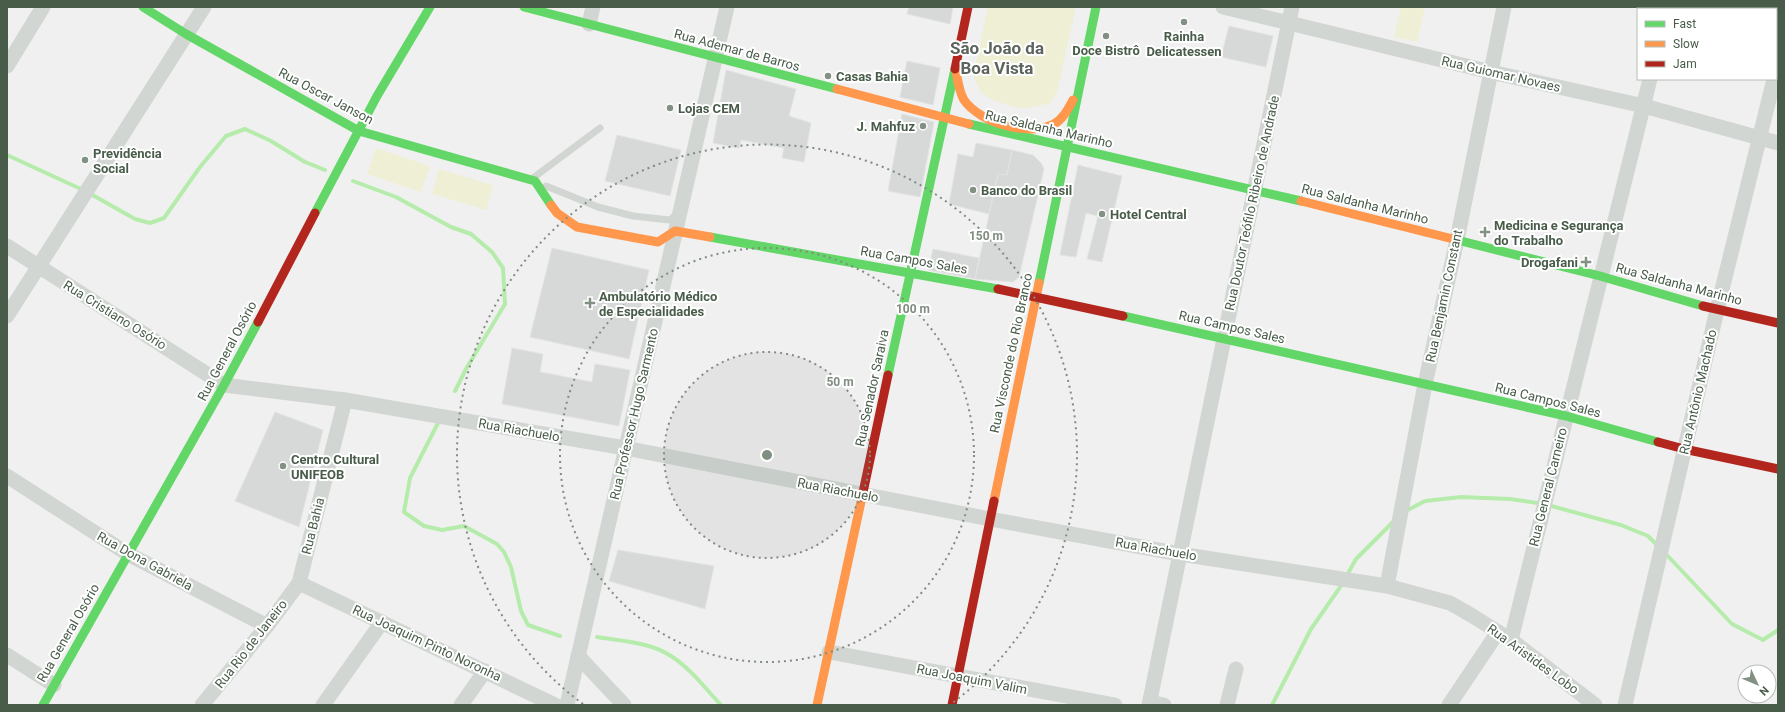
<svg xmlns="http://www.w3.org/2000/svg" width="1785" height="712" font-family="Roboto,sans-serif">
<rect width="100%" height="100%" fill="#f1f0f1"/>
<g fill="#efefd6">
<path d="M988,7H1076L1057,92L1051,103L1029,108H1017L995,101L981,93L973,76Z"/>
<path d="M1401,7H1425L1417,42L1394,37Z"/>
<path d="M376,148L430,166L421,192L367,174Z"/>
<path d="M439,169L493,185L486,210L432,194Z"/>
</g>
<g fill="none" stroke-linecap="round" stroke-linejoin="round">
<g stroke="#b6ecab" stroke-width="4">
<path d="M7,155L83,190"/>
<path d="M353,181L396,197L451,227L471,234L492,252L503,268L505,304L466,369L455,391"/>
<path d="M89,193L135,219L150,223L164,218L200,167L226,136L245,129L271,141L305,162L325,170"/>
<path d="M438,423L410,478L404,512L424,526L442,530L464,526L497,544L504,552L511,567L521,611L528,625L560,636"/>
<path d="M1404,512L1425,501L1461,497L1510,499L1544,504L1621,525L1648,536L1659,547"/>
<path d="M1665,553L1732,624L1763,640L1778,630"/>
<path d="M1346,577L1356,559L1395,520"/>
<path d="M597,637C621,641 650,642 671,656C690,668 705,688 721,705"/>
<path d="M1272,705L1311,629L1343,583"/>
</g>
</g>
<g fill="#d6d9d7" stroke="#e2e3e2">
<path d="M909,7H953L950,24L907,14Z"/>
<path d="M1229,26L1273,36L1266,67L1221,57Z"/>
<path d="M907,61L940,68L933,105L900,97Z"/>
<path d="M726,70L796,89L789,116L811,123L804,162L782,158L784,148L741,140L739,148L713,143Z"/>
<path d="M902,114L934,122L920,197L888,191Z"/>
<path d="M617,135L681,150L670,196L605,181Z"/>
<path d="M976,143L1012,150L1007,175L998,174L989,214L949,204L958,154L973,157Z"/>
<path d="M1012,150L1033,155L1041,163L1044,169L1019,277L1013,282L975,279L998,174L1007,175Z"/>
<path d="M1078,165L1122,176L1102,262L1087,259L1098,216L1086,213L1076,257L1060,255Z"/>
<path d="M552,248L649,270L629,359L530,337Z"/>
<path d="M933,249L979,258L975,279L928,270Z"/>
<path d="M512,348L543,354L540,372L592,382L595,364L630,370L619,426L502,404Z"/>
<path d="M275,412L323,430L299,527L235,501Z"/>
<path d="M618,550L714,566L705,609L609,581Z"/>
</g>
<g fill="none" stroke-linecap="round" stroke-linejoin="round">
<g stroke="#d1d6d2" stroke-width="7">
<path d="M533,178L600,128"/>
<path d="M546,186L598,207L633,216L670,220L678,213"/>
</g>
<g stroke="#d1d6d2" stroke-width="15">
<path d="M1223,7L1491,72L1644,106L1778,143"/>
<path d="M1666,9V7"/>
<path d="M589,24L593,7"/>
<path d="M7,66L43,7"/>
<path d="M1776,71L1778,63"/>
<path d="M7,246L224,385L345,400L625,448L990,519L1180,554L1387,586L1450,603L1471,615L1511,640L1595,705"/>
<path d="M7,316L204,7"/>
<path d="M7,476L128,554L267,626"/>
<path d="M299,583L555,705"/>
<path d="M1387,586L1425,384L1457,240L1504,7"/>
<path d="M1511,640L1650,79"/>
<path d="M829,652L1115,705"/>
<path d="M7,655L54,685"/>
<path d="M578,656L624,705"/>
<path d="M1150,702L1164,705"/>
<path d="M202,705L267,626L299,583L345,400"/>
<path d="M323,705L382,622"/>
<path d="M461,705L485,671"/>
<path d="M567,705L727,7"/>
<path d="M1149,705L1292,7"/>
<path d="M1227,705L1236,669"/>
<path d="M1449,705L1498,632"/>
<path d="M1625,705L1717,310L1774,79"/>
</g>
<g stroke="#63d668" stroke-width="9">
<path d="M143,7L186,34L359,131L535,181L551,205"/>
<path d="M524,7L837,89"/>
<path d="M969,124L1301,201"/>
<path d="M315,213L377,96L430,7"/>
<path d="M710,237L998,289"/>
<path d="M1457,240L1600,276L1703,306"/>
<path d="M1039,283L1096,7"/>
<path d="M1123,316L1566,416L1658,442"/>
<path d="M888,375L955,69"/>
<path d="M43,705L224,385L258,322"/>
</g>
<g stroke="#ff974d" stroke-width="9">
<path d="M956,71C958,81 959,92 964,100C980,123 1029,137 1054,124C1063,119 1068,109 1073,100"/>
<path d="M837,89L969,124"/>
<path d="M1301,201L1457,240"/>
<path d="M551,205L557,213L577,227L658,242L675,231L710,237"/>
<path d="M994,501L1039,283"/>
<path d="M817,705L862,497"/>
</g>
<g stroke="#b3261e" stroke-width="9">
<path d="M955,69L968,7"/>
<path d="M998,289L1123,316"/>
<path d="M1703,306L1778,323"/>
<path d="M258,322L315,213"/>
<path d="M1658,442L1684,449L1778,469"/>
<path d="M862,497L888,375"/>
<path d="M952,705L994,501"/>
</g>
</g>
<circle cx="767" cy="455" r="103" fill="#808d81" fill-opacity=".12"/>
<g fill="none" stroke="#808d81" stroke-width="2" stroke-dasharray="2 4">
<circle cx="767" cy="455" r="103"/>
<circle cx="767" cy="455" r="207"/>
<path d="M583 704A310 310 0 1 1 951 704"/>
</g>
<g fill="#839084" stroke="#fff" stroke-width="1.5">
<circle cx="1184" cy="22" r="4"/>
<circle cx="1106" cy="36" r="4"/>
<circle cx="828" cy="76" r="4"/>
<circle cx="670" cy="108" r="4"/>
<circle cx="923" cy="126" r="4"/>
<circle cx="85" cy="160" r="4"/>
<circle cx="973" cy="190" r="4"/>
<circle cx="1102" cy="214" r="4"/>
<path d="M1483 226h4v4h4v4h-4v4h-4v-4h-4v-4h4z"/>
<path d="M1584 256h4v4h4v4h-4v4h-4v-4h-4v-4h4z"/>
<path d="M588 297h4v4h4v4h-4v4h-4v-4h-4v-4h4z"/>
<circle cx="283" cy="466" r="4"/>
</g>
<g text-anchor="middle" dominant-baseline="central" stroke-width="4" stroke-linejoin="round" paint-order="stroke">
<g font-size="13" font-weight="bold" fill="#485c49" stroke="#fff" text-anchor="start">
<text x="1184" y="36" text-anchor="middle">Rainha<tspan x="1184" dy="15">Delicatessen</tspan></text>
<text x="1106" y="50" text-anchor="middle">Doce Bistrô</text>
<text x="836" y="76">Casas Bahia</text>
<text x="678" y="108">Lojas CEM</text>
<text x="915" y="126" text-anchor="end">J. Mahfuz</text>
<text x="93" y="153">Previdência<tspan x="93" dy="15">Social</tspan></text>
<text x="981" y="190">Banco do Brasil</text>
<text x="1110" y="214">Hotel Central</text>
<text x="1494" y="225">Medicina e Segurança<tspan x="1494" dy="15">do Trabalho</tspan></text>
<text x="1578" y="262" text-anchor="end">Drogafani</text>
<text x="599" y="296">Ambulatório Médico<tspan x="599" dy="15">de Especialidades</tspan></text>
<text x="291" y="459">Centro Cultural<tspan x="291" dy="15">UNIFEOB</tspan></text>
</g>
<g font-size="13" fill="#485c49" stroke="#fff">
<text transform="translate(737 50) rotate(15)">Rua Ademar de Barros</text>
<text transform="translate(1501 74) rotate(13)">Rua Guiomar Novaes</text>
<text transform="translate(326 96) rotate(28)">Rua Oscar Janson</text>
<text transform="translate(1049 129) rotate(13)">Rua Saldanha Marinho</text>
<text transform="translate(1252 203) rotate(-78)">Rua Doutor Teófilo Ribeiro de Andrade</text>
<text transform="translate(1365 204) rotate(14)">Rua Saldanha Marinho</text>
<text transform="translate(914 260) rotate(10)">Rua Campos Sales</text>
<text transform="translate(1679 284) rotate(15)">Rua Saldanha Marinho</text>
<text transform="translate(1444 296) rotate(-78)">Rua Benjamin Constant</text>
<text transform="translate(115 315) rotate(32)">Rua Cristiano Osório</text>
<text transform="translate(1232 327) rotate(13)">Rua Campos Sales</text>
<text transform="translate(227 351) rotate(-62)">Rua General Osório</text>
<text transform="translate(1011 353) rotate(-78)">Rua Visconde do Rio Branco</text>
<text transform="translate(872 388) rotate(-78)">Rua Senador Saraiva</text>
<text transform="translate(1698 392) rotate(-77)">Rua Antônio Machado</text>
<text transform="translate(1548 400) rotate(14)">Rua Campos Sales</text>
<text transform="translate(634 414) rotate(-77)">Rua Professor Hugo Sarmento</text>
<text transform="translate(519 430) rotate(10)">Rua Riachuelo</text>
<text transform="translate(1548 487) rotate(-76)">Rua General Carneiro</text>
<text transform="translate(838 490) rotate(11)">Rua Riachuelo</text>
<text transform="translate(313 526) rotate(-76)">Rua Bahia</text>
<text transform="translate(1156 549) rotate(10)">Rua Riachuelo</text>
<text transform="translate(145 561) rotate(29)">Rua Dona Gabriela</text>
<text transform="translate(68 633) rotate(-60)">Rua General Osório</text>
<text transform="translate(427 643) rotate(25)">Rua Joaquim Pinto Noronha</text>
<text transform="translate(251 644) rotate(-52)">Rua Rio de Janeiro</text>
<text transform="translate(1533 659) rotate(36)">Rua Aristides Lobo</text>
<text transform="translate(972 679) rotate(11)">Rua Joaquim Valim</text>
</g>
<g font-size="17" font-weight="bold" fill="#5c645d" stroke="#fff">
<text x="997" y="48">São João da<tspan x="997" dy="20">Boa Vista</tspan></text>
</g>
</g>
<circle cx="767" cy="455" r="6" fill="#808d81" stroke="#fff" stroke-width="2"/>
<g font-size="12" text-anchor="middle" font-weight="bold" fill="#808d81" stroke="#fff" stroke-width="4" stroke-linejoin="round" paint-order="stroke">
<text x="986" y="240">150 m</text>
<text x="913" y="313">100 m</text>
<text x="840" y="386">50 m</text>
</g>
<rect width="1785" height="712" fill="none" stroke="#485c49" stroke-width="16"/>
<rect x="1637" y="8" width="140" height="72" fill="#ffffff" stroke="#b6beb6"/>
<rect x="1645" y="21" width="20" height="6" fill="#63d668" stroke="#b6beb6"/>
<text x="1673" y="28" font-size="12" fill="#485c49">Fast</text>
<rect x="1645" y="41" width="20" height="6" fill="#ff974d" stroke="#b6beb6"/>
<text x="1673" y="48" font-size="12" fill="#485c49">Slow</text>
<rect x="1645" y="61" width="20" height="6" fill="#b3261e" stroke="#b6beb6"/>
<text x="1673" y="68" font-size="12" fill="#485c49">Jam</text>
<g transform="translate(1757 684) rotate(134)"><circle r="19" fill="#ffffff" stroke="#b6beb6"/>
<path d="M0-3L7 15L0 10L-7 15Z" fill="#839084"/>
<text y="-6" font-size="11" font-weight="bold" text-anchor="middle" fill="#485c49">N</text>
</g>
</svg>
